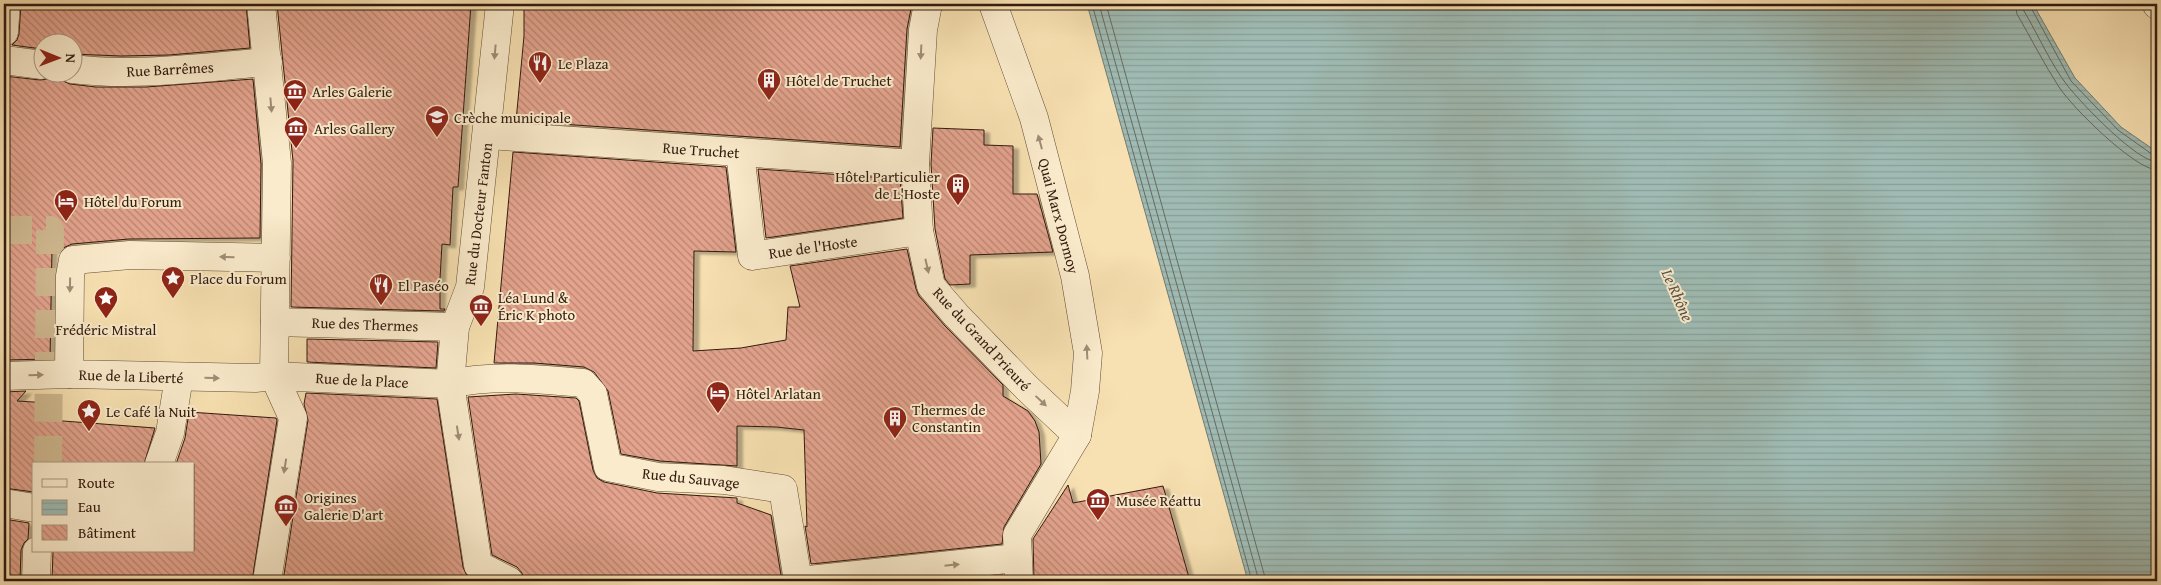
<svg xmlns="http://www.w3.org/2000/svg" width="2161" height="585" font-family="'Gentium Book Plus',serif">
<defs>
<pattern id="water-rules" width="6" height="5" patternUnits="userSpaceOnUse" patternTransform="scale(1.25)"><rect width="6" height="5" fill="#9fbbb3"/><path d="M0 2.5h6" fill="none" stroke="#89a099"/></pattern>
<pattern id="building-back-hatch" width="6" height="6" patternUnits="userSpaceOnUse" patternTransform="scale(1.25)"><rect width="6" height="6" fill="#e3a38d"/><path d="M-1 5l2 2M0 0l6 6M5-1l2 2" fill="none" stroke="#b98472"/></pattern>
<filter id="shadow"><feDropShadow dx="5.5" dy="3" stdDeviation="1" flood-color="#0004"/></filter>
</defs>
<rect width="100%" height="100%" fill="#f7e0b1"/>
<filter id="stains"><feTurbulence type="fractalNoise" baseFrequency=".004" numOctaves="4"/><feColorMatrix values="0 0 0 0 .2 0 0 0 0 .09 0 0 0 0 .02 0 0 0 .5 -.17"/></filter>
<radialGradient id="worn" r=".72"><stop offset=".6" stop-color="#630" stop-opacity="0"/><stop offset="1" stop-color="#630" stop-opacity=".3"/></radialGradient>
<path fill="url(#water-rules)" stroke="#737b71" d="M1087,4H2033L2075,78L2121,127L2157,152V581H1248Z"/>
<g fill="none" stroke-linecap="round" stroke-linejoin="round">
<g stroke="#686a60" stroke-width="1">
<path d="M1092,4L1252,581"/>
<path d="M1099,4L1259,581"/>
<path d="M1106,4L1266,581"/>
<path d="M2015,4L2017,14C2031,38 2044,64 2059,87C2072,107 2134,169 2157,170"/>
<path d="M2022,4L2024,11C2037,33 2052,66 2067,85C2081,103 2136,161 2157,162"/>
<path d="M2029,4L2071,81L2118,130L2153,155L2157,156"/>
</g>
</g>
<g fill="url(#building-back-hatch)" stroke="#311a0e" filter="url(#shadow)">
<path d="M21,4H246L250,48L169,55L121,56L72,54V42H42V49L12,45L17,40L19,34Z"/>
<path d="M277,4H471L458,187H453L450,245L442,244L440,279V309H445L444,311L291,307L293,161Z"/>
<path d="M524,4H912L907,29L900,147L516,121L524,36Z"/>
<path d="M55,72L63,81L70,84L96,87H146L253,79L261,164L260,238L129,239L72,244L63,248L52,249L50,359L4,360V76L40,80L48,79Z"/>
<path d="M933,128L984,130V145L1013,146V194H1037L1053,252L970,255V284L950,285L945,279L935,229L931,164Z"/>
<path d="M513,152L726,167L736,252L694,251L693,351L741,348L786,340L788,307H800L790,266L907,249L916,289L919,296L945,326L1003,385V396L1028,411L1035,421L1039,432L1041,464L1004,527L1002,544L811,564L805,526L807,527L804,430L776,427L737,426V466L660,461L621,454L608,391L594,372L584,367L534,363H494Z"/>
<path d="M758,169L900,179L903,218L766,238Z"/>
<path d="M307,339L438,342L436,368L307,362Z"/>
<path d="M26,391L17,401L50,403V420L155,428L144,464H34V492L4,488V392Z"/>
<path d="M306,393L437,399L463,567L466,574L475,581H283L308,420L304,404Z"/>
<path d="M516,394L576,398L579,401L593,470L597,478L604,482L657,493L737,498V503L771,515L782,581H524L522,573L517,567L492,555L468,397Z"/>
<path d="M189,412L276,418L277,420L252,581H52L53,551H194V464H176L185,438Z"/>
<path d="M1068,485L1073,503L1163,486L1190,581H1034L1033,539Z"/>
<path d="M4,519L29,523L28,539L24,543L21,550L20,581H4Z"/>
<path d="M1003,575V581H946Z"/>
</g>
<g fill="none" stroke-linecap="round" stroke-linejoin="round">
<path stroke="#cfb890" stroke-width="28" stroke-dasharray="28 14" stroke-linecap="butt" d="M4,230H50L48,464"/>
<g stroke="#624c37" stroke-width="29">
<g id="street">
<path d="M261,4L277,163L274,376L255,378L69,374L70,276L73,260L130,255L276,258"/>
<path d="M500,4L470,287L455,327L450,384L478,565L509,581"/>
<path d="M928,4L923,30L915,164L919,231L931,286L956,315L1027,388L1077,435"/>
<path d="M993,4L1034,118L1075,276L1088,353L1085,391L1077,435L1017,535L1019,581"/>
<path d="M2157,4V5"/>
<path d="M4,32L6,4"/>
<path d="M4,60L42,65"/>
<path d="M72,69C137,77 203,67 268,62"/>
<path d="M487,135L915,164"/>
<path d="M740,152L752,256L919,231"/>
<path d="M275,322L455,327"/>
<path d="M4,376L69,374"/>
<path d="M159,464L170,433L179,377"/>
<path d="M4,503L34,508"/>
<path d="M36,581L37,551"/>
<path d="M267,581L293,418L274,376L450,384C493,374 539,379 583,383L593,394L608,467L658,477L724,480L783,489L798,581"/>
<path d="M799,581L1017,558"/>
</g>
</g>
<use href="#street" stroke="#faebcc" stroke-width="28"/>
</g>
<defs><path id="oneway-solid" d="M-6-.8H1V-3.2L6.5 0L1 3.2V.8H-6Z" transform="scale(1.25)"/></defs>
<g fill="#a08d76">
<use href="#oneway-solid" transform="translate(495 52) rotate(95)"/>
<use href="#oneway-solid" transform="translate(921 52) rotate(93)"/>
<use href="#oneway-solid" transform="translate(271 105) rotate(85)"/>
<use href="#oneway-solid" transform="translate(1040 142) rotate(-105)"/>
<use href="#oneway-solid" transform="translate(227 257) rotate(-179)"/>
<use href="#oneway-solid" transform="translate(927 266) rotate(77)"/>
<use href="#oneway-solid" transform="translate(70 285) rotate(91)"/>
<use href="#oneway-solid" transform="translate(1087 352) rotate(-93)"/>
<use href="#oneway-solid" transform="translate(36 375) rotate(-1)"/>
<use href="#oneway-solid" transform="translate(212 378) rotate(1)"/>
<use href="#oneway-solid" transform="translate(1041 401) rotate(43)"/>
<use href="#oneway-solid" transform="translate(458 433) rotate(81)"/>
<use href="#oneway-solid" transform="translate(285 466) rotate(99)"/>
<use href="#oneway-solid" transform="translate(952 565) rotate(-6)"/>
</g>
<defs>
<g id="restaurant-pin" transform="scale(1.25)"><path d="M0 17L-7.5 6A9.5 9.5 0 1 1 7.5 6Z" fill="#8f2418" stroke="#faebcc"/><path d="M-5-6h1v4h1v-4h1v4h1v-4h1v5L-1.5 .5V6h-2V.5L-5-1ZM5-6V6H3V1.5H1.5Q1.5-4 5-6Z" fill="#fff"/></g>
<g id="building-pin" transform="scale(1.25)"><path d="M0 17L-7.5 6A9.5 9.5 0 1 1 7.5 6Z" fill="#8f2418" stroke="#faebcc"/><path d="M-4-6H4V6H1V3H-1V6H-4ZM-2.5-4.3h1.7v1.8h-1.7ZM.8-4.3h1.7v1.8H.8ZM-2.5-1h1.7V.8h-1.7ZM.8-1h1.7V.8H.8Z" fill="#fff"/></g>
<g id="museum-pin" transform="scale(1.25)"><path d="M0 17L-7.5 6A9.5 9.5 0 1 1 7.5 6Z" fill="#8f2418" stroke="#faebcc"/><path d="M0-6L6-3V-2H-6V-3ZM-5-1h2V3h-2ZM-1-1h2V3h-2ZM3-1h2V3H3ZM-6 4H6V6H-6Z" fill="#fff"/></g>
<g id="school-pin" transform="scale(1.25)"><path d="M0 17L-7.5 6A9.5 9.5 0 1 1 7.5 6Z" fill="#8f2418" stroke="#faebcc"/><path d="M0-5L7-2L0 1L-7-2ZM-4 1L0 2.5L4 1V4Q0 6-4 4Z" fill="#fff"/></g>
<g id="hotel-pin" transform="scale(1.25)"><path d="M0 17L-7.5 6A9.5 9.5 0 1 1 7.5 6Z" fill="#8f2418" stroke="#faebcc"/><path d="M-6-4.5h1.5V1H6V5H4.5V3h-9V5H-6ZM-4 0a1.8 1.8 0 1 1 3.6 0ZM.5 0V-2.5h3Q6-2.5 6 0Z" fill="#fff"/></g>
<g id="sight-pin" transform="scale(1.25)"><path d="M0 17L-7.5 6A9.5 9.5 0 1 1 7.5 6Z" fill="#8f2418" stroke="#faebcc"/><path d="M0-6L1.8-2.2L6-1.7L2.9 1.2L3.7 5.4L0 3.3L-3.7 5.4L-2.9 1.2L-6-1.7L-1.8-2.2Z" fill="#fff"/></g>
</defs>
<g fill-rule="evenodd">
<use href="#restaurant-pin" x="540" y="63"/>
<use href="#building-pin" x="769" y="80"/>
<use href="#museum-pin" x="295" y="91"/>
<use href="#school-pin" x="437" y="117"/>
<use href="#museum-pin" x="296" y="128"/>
<use href="#building-pin" x="958" y="185"/>
<use href="#hotel-pin" x="66" y="201"/>
<use href="#sight-pin" x="173" y="278"/>
<use href="#restaurant-pin" x="381" y="285"/>
<use href="#sight-pin" x="106" y="298"/>
<use href="#museum-pin" x="481" y="306"/>
<use href="#hotel-pin" x="718" y="393"/>
<use href="#sight-pin" x="89" y="411"/>
<use href="#building-pin" x="895" y="418"/>
<use href="#museum-pin" x="1098" y="500"/>
<use href="#museum-pin" x="286" y="506"/>
</g>
<g text-anchor="middle" dominant-baseline="central" stroke-width="4" stroke-linejoin="round" paint-order="stroke">
<g font-size="15" fill="#311a0e" stroke="#faebcc" text-anchor="start">
<text x="558" y="63">Le Plaza</text>
<text x="786" y="80">Hôtel de Truchet</text>
<text x="312" y="91">Arles Galerie</text>
<text x="454" y="117">Crèche municipale</text>
<text x="314" y="128">Arles Gallery</text>
<text x="940" y="176" text-anchor="end">Hôtel Particulier<tspan x="940" dy="17">de L'Hoste</tspan></text>
<text x="84" y="201">Hôtel du Forum</text>
<text x="190" y="278">Place du Forum</text>
<text x="398" y="285">El Paséo</text>
<text x="498" y="297">Léa Lund &amp;<tspan x="498" dy="17">Éric K photo</tspan></text>
<text x="106" y="329" text-anchor="middle">Frédéric Mistral</text>
<text x="736" y="393">Hôtel Arlatan</text>
<text x="912" y="409">Thermes de<tspan x="912" dy="17">Constantin</tspan></text>
<text x="106" y="411">Le Café la Nuit</text>
<text x="304" y="497">Origines<tspan x="304" dy="17">Galerie D'art</tspan></text>
<text x="1116" y="500">Musée Réattu</text>
</g>
<g font-size="15" fill="#311a0e" stroke="#faebcc">
<text transform="translate(170 69) rotate(-3)">Rue Barrêmes</text>
<text transform="translate(701 150) rotate(4)">Rue Truchet</text>
<text transform="translate(478 214) rotate(-83)">Rue du Docteur Fanton</text>
<text transform="translate(1059 216) rotate(75)">Quai Marx Dormoy</text>
<text transform="translate(813 247) rotate(-8)">Rue de l'Hoste</text>
<text transform="translate(365 324) rotate(2)">Rue des Thermes</text>
<text transform="translate(982 339) rotate(47)">Rue du Grand Prieuré</text>
<text transform="translate(131 376) rotate(2)">Rue de la Liberté</text>
<text transform="translate(362 380) rotate(3)">Rue de la Place</text>
<text transform="translate(691 478) rotate(6)">Rue du Sauvage</text>
</g>
<g font-size="16" font-style="italic" fill="#585248" stroke="#faebcc">
<text transform="translate(1678 295) rotate(66)">Le Rhône</text>
</g>
</g>
<rect width="2161" height="585" fill="none" stroke="#f7e0b1" stroke-width="20"/>
<rect x="5" y="5" width="2151" height="575" fill="none" stroke="#311a0e" stroke-width="2.5"/>
<rect x="10" y="10" width="2141" height="565" fill="none" stroke="#311a0e"/>
<rect x="32" y="462" width="162" height="90" fill="#faebcc" stroke="#aa9780"/>
<rect x="42" y="479" width="25" height="8" fill="#faebcc" stroke="#aa9780"/>
<text x="78" y="488" font-size="15" fill="#311a0e">Route</text>
<rect x="42" y="500" width="25" height="15" fill="url(#water-rules)" stroke="#aa9780"/>
<text x="78" y="512" font-size="15" fill="#311a0e">Eau</text>
<rect x="42" y="525" width="25" height="15" fill="url(#building-back-hatch)" stroke="#aa9780"/>
<text x="78" y="538" font-size="15" fill="#311a0e">Bâtiment</text>
<g transform="translate(58 58) rotate(91)"><circle r="24" fill="#faebcc" stroke="#aa9780"/>
<path d="M0-4L9 19L0 12L-9 19Z" fill="#8f2418"/>
<text y="-8" font-size="14" font-weight="bold" text-anchor="middle" fill="#311a0e">N</text>
</g>
<rect width="100%" height="100%" filter="url(#stains)"/>
<rect width="100%" height="100%" fill="url(#worn)"/>
</svg>
